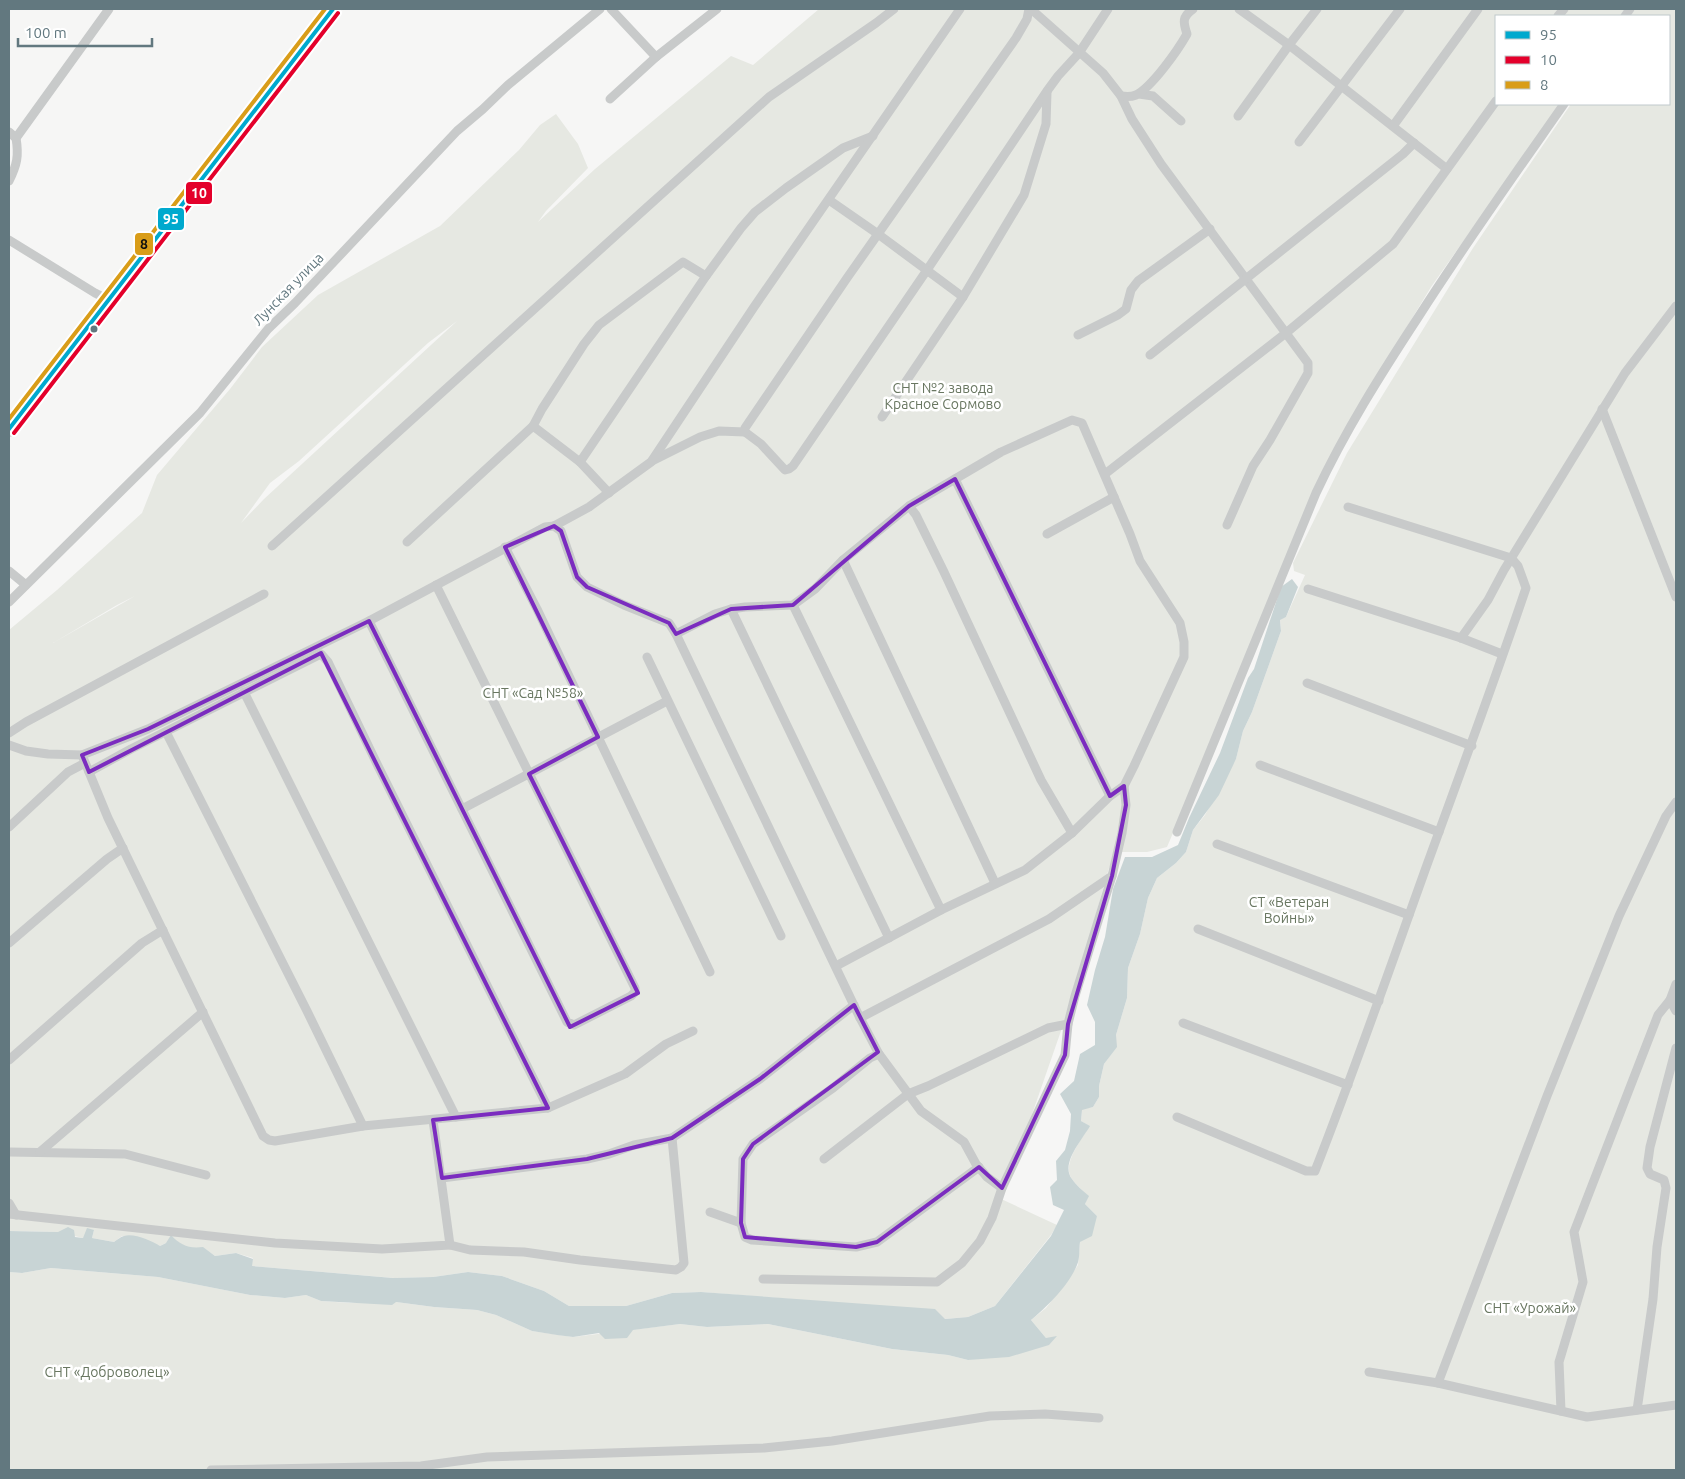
<svg xmlns="http://www.w3.org/2000/svg" width="1685" height="1479" font-family="Ubuntu,sans-serif">
<rect width="100%" height="100%" fill="#f6f6f5"/>
<g fill="#e6e8e2" fill-rule="evenodd">
<path d="M819,9H1626L1621,16H1496V104H1560L1431,287L1335,446L1227,707L1167,847L1147,852H1118L1109,868L1070,1005L1022,1143L999,1198L1057,1225L1051,1235L995,1306L968,1317L944,1319L791,1299L701,1292L672,1293L626,1306H569L544,1291L502,1276L468,1272L433,1277L394,1278L251,1266L253,1258L236,1253L215,1256L203,1248C199,1248 194,1249 191,1249C176,1245 177,1236 160,1246L122,1236L114,1242L92,1238L94,1230L83,1238L58,1232L9,1231V630L57,590L142,513L157,475L230,389L262,347L318,295L440,226L519,150L540,125L556,114L578,144L588,168L546,211L538,222L595,169L731,56L753,65ZM457,321L264,499L241,523L270,483L299,461L428,343ZM135,596L53,643L117,605Z"/>
<path d="M1635,9H1676V1470H9V1272L22,1273L51,1268L158,1277L250,1295L285,1298L306,1295L321,1301L350,1303L396,1302L434,1307L477,1310L496,1315L532,1331L573,1337L680,1324L707,1327L768,1324L892,1349L948,1355L968,1360L1046,1338L1031,1320L1046,1308L1067,1281L1078,1265L1080,1242L1097,1216L1085,1204L1088,1196C1083,1191 1076,1185 1072,1179C1061,1165 1082,1139 1089,1126L1081,1121L1082,1109L1093,1107L1099,1097V1086L1104,1064L1116,1047V1035L1127,998L1128,968L1140,934L1148,898L1157,878L1176,863L1186,852L1193,830L1205,815L1236,759L1243,731L1252,712L1281,631L1280,619L1286,617L1305,575L1294,571L1293,563L1347,453L1473,248L1571,104H1669V16H1630Z"/>
</g>
<path fill="#c8d4d5" d="M1292,579L1298,587L1286,617L1280,620L1281,631L1252,712L1243,731L1236,759L1219,795L1193,830L1186,852L1176,863L1157,878L1148,898L1140,934L1128,968L1127,998L1116,1035L1117,1047L1104,1064L1099,1086V1097L1093,1107L1082,1110L1081,1121L1090,1126C1082,1140 1060,1164 1072,1179C1076,1185 1083,1191 1089,1196L1085,1204L1097,1216L1092,1236L1080,1242C1079,1249 1080,1259 1077,1265C1069,1285 1047,1307 1031,1320L1046,1338L1057,1336L1049,1345L1009,1357L968,1360L948,1355L892,1349L768,1324L707,1327L680,1324L633,1330L627,1338L605,1339L599,1333L573,1337L557,1335L532,1331L496,1315L477,1310L434,1307L396,1302L392,1305L321,1301L306,1295L285,1298L250,1295L158,1277L51,1268L22,1273L9,1272V1231L58,1232L68,1227L74,1230L75,1237L83,1238L87,1228L94,1230L92,1238L114,1242C117,1240 120,1237 124,1236C134,1233 152,1241 160,1246L166,1243L171,1235C180,1245 189,1249 203,1247L215,1256L236,1253L253,1259L252,1266L393,1278L433,1277L468,1272L502,1276L544,1291L569,1306H626L672,1293L701,1292L935,1309L945,1319L968,1317L995,1306L1051,1236L1064,1210L1053,1205L1050,1187L1057,1180L1056,1161L1065,1150L1070,1131L1071,1114L1060,1094L1074,1081L1080,1054L1095,1045V1022L1087,1005L1095,970L1105,937L1113,889L1125,857H1152L1178,845L1189,818L1220,753L1248,678L1254,669L1281,587Z"/>
<g fill="none" stroke-linecap="round" stroke-linejoin="round">
<g stroke="#d2d3d3" stroke-width="16">
<path id="primary" d="M9,429L333,9"/>
</g>
<g stroke="#c8caca" stroke-width="9">
<path d="M611,9L656,57"/>
<path d="M1029,9L1027,19L1016,38L847,278L745,428V432L761,444L785,470L789,469L793,466L927,270L1047,91L1058,76L1079,53L1108,9"/>
<path d="M1031,9L1103,73L1121,96L1132,119L1161,164L1308,363V373L1270,440L1253,466L1227,525"/>
<path d="M1239,9L1289,45L1447,169"/>
<path d="M1558,16L1564,9"/>
<path d="M1625,16L1630,9"/>
<path d="M1139,94L1153,96L1181,121"/>
<path d="M1121,96C1127,97 1131,97 1136,95C1152,87 1178,50 1187,34C1183,22 1182,17 1193,9"/>
<path d="M610,99L656,57L717,9"/>
<path d="M1238,116L1289,45L1317,9"/>
<path d="M1393,126L1478,9"/>
<path d="M9,132L16,138L109,9"/>
<path d="M1299,142L1400,9"/>
<path d="M9,181C17,165 19,156 16,138"/>
<path d="M829,200L878,234L963,297"/>
<path d="M9,240L95,293L109,300"/>
<path d="M1078,335L1118,315L1126,309L1131,290L1138,281L1210,229"/>
<path d="M1150,355L1403,154L1414,143"/>
<path d="M1602,409L1676,597"/>
<path d="M882,417L963,297L1024,195L1046,124L1047,92"/>
<path d="M533,426L580,462L609,493"/>
<path d="M652,461L700,437L719,431L745,432"/>
<path d="M580,462L706,276L741,228L755,212L786,188L843,148L873,136"/>
<path d="M1105,474L1286,333L1393,244L1496,101"/>
<path d="M955,479L1110,796"/>
<path d="M909,506L916,515L944,572L1041,780L1072,833"/>
<path d="M554,526L589,507L651,462L754,307L960,9"/>
<path d="M1047,534L1114,497"/>
<path d="M407,542L533,426L542,409L584,344L599,325L683,262L706,276"/>
<path d="M272,546L769,97L876,23L894,9"/>
<path d="M505,547L537,609L710,972"/>
<path d="M843,560L995,883"/>
<path d="M9,571L26,585"/>
<path d="M1308,589L1461,638L1502,654"/>
<path d="M9,602L200,413L268,329L295,303L457,131L483,109L508,85L600,9"/>
<path d="M793,605L941,910"/>
<path d="M731,609L889,938"/>
<path d="M369,621L567,1022L574,1025L631,996L635,992V988L436,585"/>
<path d="M676,634L715,614L731,609L745,607L793,605L815,589L843,560L909,506L1001,452L1072,420L1082,423L1130,534L1140,561L1180,623L1184,642V657L1134,766L1124,786L1110,796L1072,833L1025,870L941,910L836,966"/>
<path d="M1461,638L1488,600L1504,570L1625,373L1676,306"/>
<path d="M647,657L781,936"/>
<path d="M1307,683L1472,746"/>
<path d="M244,692L456,1117"/>
<path d="M166,732L307,1011L363,1126"/>
<path d="M9,733L26,722L264,594"/>
<path d="M9,745L26,751L48,754L82,755L148,729L369,621L545,527L554,526L561,531L577,577L587,587L624,605L669,623L676,634L860,1018L879,1054L921,1111L964,1142L976,1164L987,1177L1002,1188"/>
<path d="M82,755L108,818L263,1136L269,1140L275,1141L363,1126L548,1108L625,1074L666,1044L693,1031"/>
<path d="M1260,765L1439,832"/>
<path d="M89,772L131,749L321,654L328,662L377,764L548,1108"/>
<path d="M462,809L667,701"/>
<path d="M9,827L68,772L85,763"/>
<path d="M1177,832L1316,493C1345,431 1381,374 1419,316C1465,244 1515,174 1564,104"/>
<path d="M1217,844L1409,915"/>
<path d="M1198,929L1379,1001"/>
<path d="M9,943L107,859L123,848"/>
<path d="M1676,984L1670,1000L1676,1011"/>
<path d="M860,1018L1049,919L1112,876"/>
<path d="M1183,1023L1348,1085"/>
<path d="M879,1054L870,1058L833,1088L753,1144L743,1159L741,1223L745,1237L752,1240L856,1247L877,1242L979,1167"/>
<path d="M9,1060L142,943L163,930"/>
<path d="M1177,1117L1306,1171H1315C1355,1069 1391,965 1428,862C1461,771 1495,680 1526,588L1518,566L1511,558L1348,507"/>
<path d="M9,1152L125,1154L206,1175"/>
<path d="M40,1152L203,1012"/>
<path d="M824,1159L908,1094L928,1086L1048,1028L1068,1024"/>
<path d="M442,1178L587,1159L609,1154L634,1145L672,1138L760,1079L854,1005"/>
<path d="M9,1203L16,1215"/>
<path d="M710,1212L741,1223"/>
<path d="M9,1214L275,1243L382,1249L450,1245L433,1120"/>
<path d="M450,1245L470,1250L524,1252L580,1260L676,1270L681,1267L684,1263L672,1138"/>
<path d="M763,1279L937,1282L962,1263L980,1241L992,1218L1002,1188L1065,1055L1068,1024L1075,996L1112,876L1122,833L1126,805L1124,786"/>
<path d="M1369,1372L1438,1383L1587,1417L1676,1405"/>
<path d="M1438,1383L1547,1096L1619,916L1666,816L1676,802"/>
<path d="M1637,1410L1653,1299L1657,1247L1666,1188L1664,1180L1650,1174L1647,1168L1650,1147L1676,1048"/>
<path d="M1561,1411L1559,1362L1583,1282L1574,1232L1658,1015L1670,1000"/>
<path d="M211,1470L421,1466L487,1457L764,1448L832,1441L990,1416L1045,1414L1099,1418"/>
</g>
<use href="#primary" stroke="#dddfdf" stroke-width="14"/>
<g stroke="#fff" stroke-width="8">
<path id="bus-1" d="M9,429L333,9"/>
</g>
<g stroke="#fff" stroke-width="8">
<path id="bus-2" d="M14,433L338,13"/>
</g>
<g stroke="#fff" stroke-width="8">
<path id="bus-3" d="M9,419L325,9"/>
</g>
<use href="#bus-1" stroke="#00a9ce" stroke-width="4"/>
<use href="#bus-2" stroke="#e4002b" stroke-width="4"/>
<use href="#bus-3" stroke="#d99d19" stroke-width="4"/>
</g>
<path fill="none" stroke="#7b2cbf" stroke-width="4" stroke-linejoin="round" d="M955,479L1110,796L1124,786L1126,805L1112,876L1068,1024L1065,1055L1002,1188L979,1167L877,1242L856,1247L745,1237L741,1223L743,1159L753,1144L878,1052L854,1005L760,1079L672,1138L587,1159L442,1178L433,1120L548,1108L321,653L89,772L82,755L148,729L369,621L570,1027L638,993L529,774L598,737L505,547L554,526L561,531L577,577L587,587L669,623L676,634L731,609L793,605L909,506Z"/>
<circle fill="#62787f" stroke="#fff" stroke-width="2" cx="94" cy="329" r="4.5"/>
<g text-anchor="middle" dominant-baseline="central" stroke-width="5" stroke-linejoin="round" paint-order="stroke">
<g font-size="14" fill="#62787f" stroke="#fff">
<text transform="translate(288 289) rotate(-46)">Лунская улица</text>
</g>
<g font-size="14" fill="#697761" stroke="#fff">
<text x="943" y="388">СНТ №2 завода<tspan x="943" dy="16">Красное Сормово</tspan></text>
<text x="533" y="693">СНТ «Сад №58»</text>
<text x="1289" y="902">СТ «Ветеран<tspan x="1289" dy="16">Войны»</tspan></text>
<text x="1530" y="1308">СНТ «Урожай»</text>
<text x="107" y="1372">СНТ «Доброволец»</text>
</g>
</g>
<g stroke="#fff" stroke-width="2">
<rect x="185" y="181" width="28" height="24" rx="5" fill="#e4002b"/>
<rect x="157" y="207" width="28" height="24" rx="5" fill="#00a9ce"/>
<rect x="134" y="232" width="20" height="24" rx="5" fill="#d99d19"/>
</g>
<g font-size="14" text-anchor="middle" font-weight="bold" fill="#fff">
<text x="199" y="198">10</text>
<text x="171" y="224">95</text>
</g>
<g font-size="14" text-anchor="middle" font-weight="bold" fill="#111">
<text x="144" y="249">8</text>
</g>
<rect width="1685" height="1479" fill="none" stroke="#62787f" stroke-width="20"/>
<rect x="1495" y="15" width="175" height="90" fill="#ffffff" stroke="#c0c9cc"/>
<rect x="1505" y="31" width="25" height="8" fill="#00a9ce" stroke="#c0c9cc"/>
<text x="1540" y="40" font-size="15" fill="#62787f">95</text>
<rect x="1505" y="56" width="25" height="8" fill="#e4002b" stroke="#c0c9cc"/>
<text x="1540" y="65" font-size="15" fill="#62787f">10</text>
<rect x="1505" y="81" width="25" height="8" fill="#d99d19" stroke="#c0c9cc"/>
<text x="1540" y="90" font-size="15" fill="#62787f">8</text>
<path d="M18 38v8h134v-8" fill="none" stroke="#62787f" stroke-width="2.5"/>
<text x="25" y="38" font-size="15" fill="#62787f" stroke="#ffffff" stroke-width="4" paint-order="stroke">100 m</text>
</svg>
